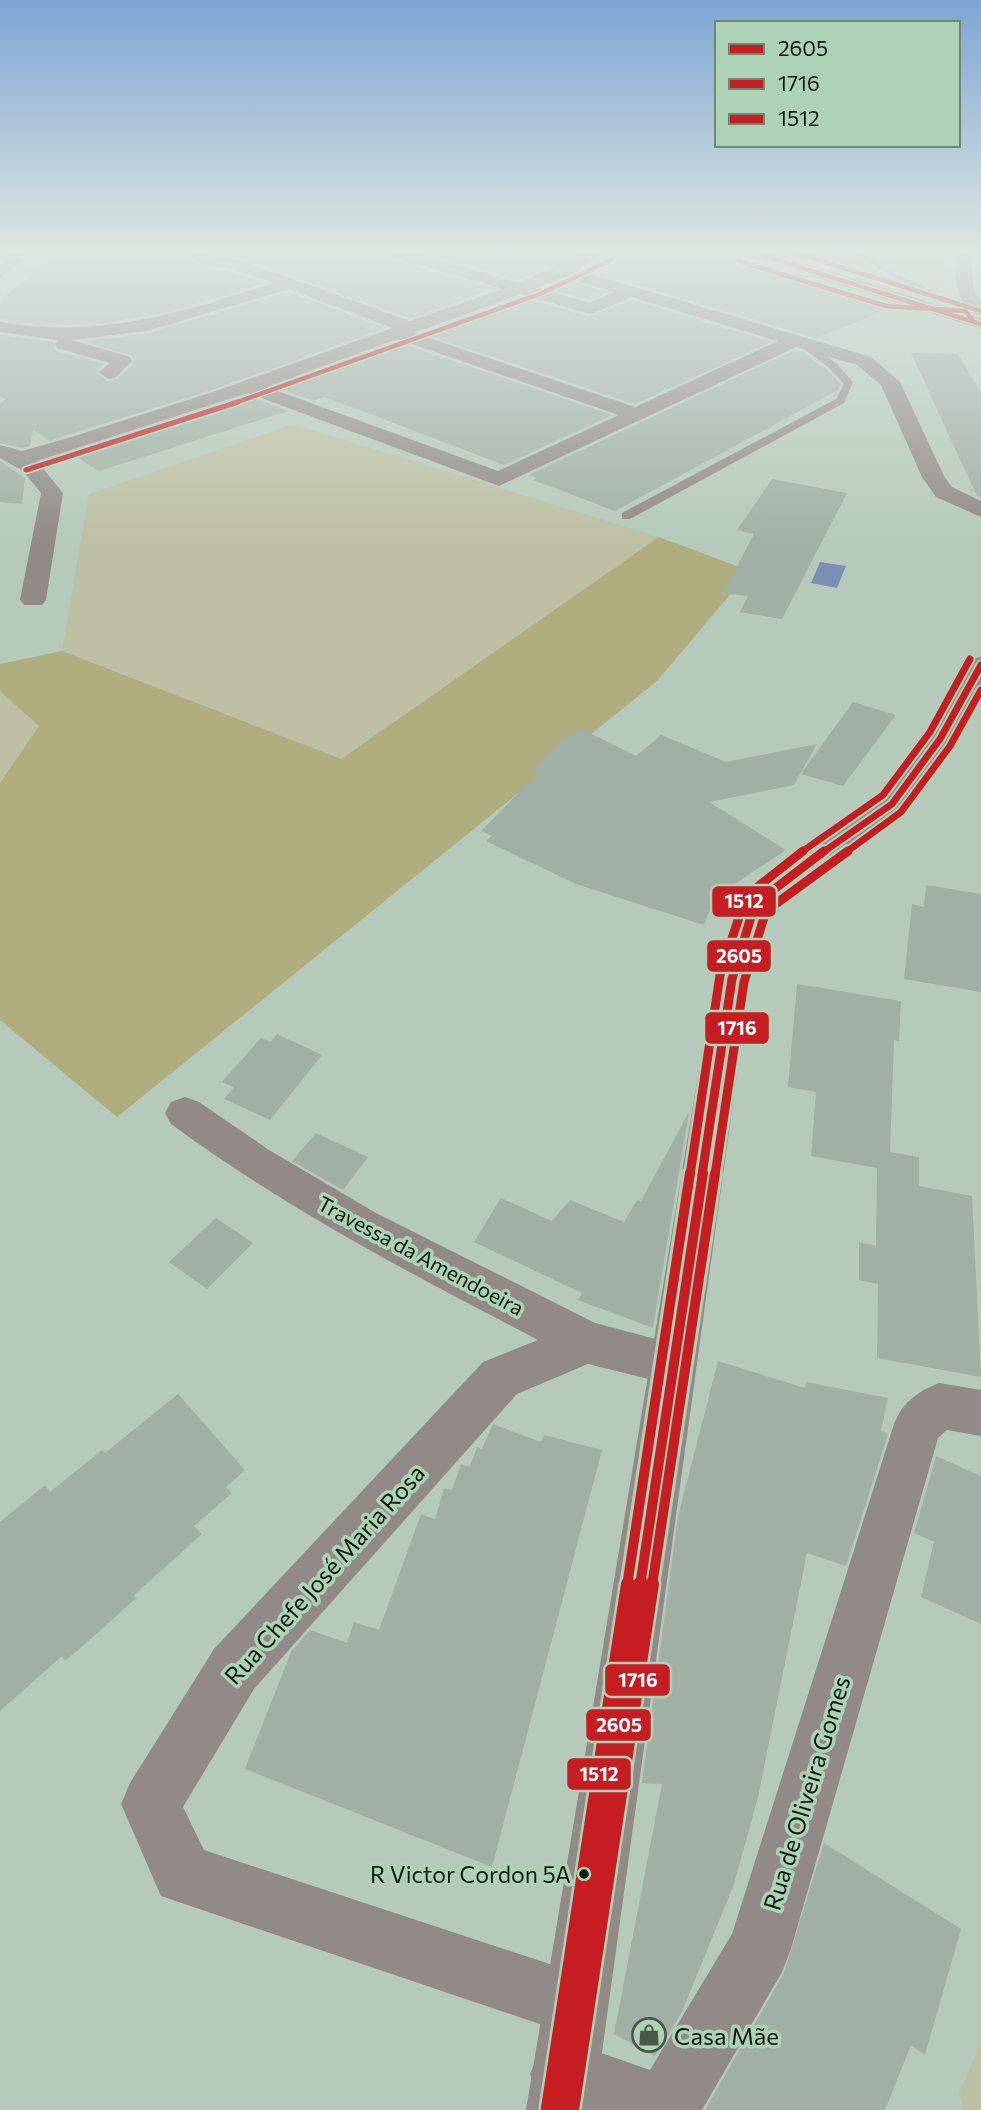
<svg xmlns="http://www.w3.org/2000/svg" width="981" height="2110" font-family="Commissioner,sans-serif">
<rect width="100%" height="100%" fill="#b5caba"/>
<g fill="#bdc0a2">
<path d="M752,249H941L945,290C927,296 907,283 890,277C850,263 794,257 752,249Z"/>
<path d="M293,424L659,537L341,759L62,651L89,494Z"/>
<path d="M0,691L39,726L0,783Z"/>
<path d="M981,2042V2110H964L959,2094Z"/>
</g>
<path fill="#b0ad7f" d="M659,537L750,571L657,681L117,1117L0,1020V783L39,726L0,691V664L62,651L341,759Z"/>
<path fill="#7c8eb3" d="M820,562L846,566L837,588L811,583Z"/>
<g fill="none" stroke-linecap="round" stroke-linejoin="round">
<path fill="#7c8eb3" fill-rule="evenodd" d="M838,249C864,249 875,264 895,274C906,279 917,282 927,288L922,289L888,275L866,259Z"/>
</g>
<g fill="#a0b0a4">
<path d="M65,249H169L204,267L233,272L265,283L171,311L105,323L37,324L0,319V300Z"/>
<path d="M200,249H370L374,255L494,289L410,318L243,259Z"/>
<path d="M408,249H587L519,280Z"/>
<path d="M615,249H696L892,308L816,338L584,269Z"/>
<path d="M564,280L607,292L590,300L545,288Z"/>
<path d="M289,292L385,328L212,390L64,436L50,441L33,430L30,446L22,448L0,443V404L6,399L0,396V335L53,342L56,351L104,364L96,373L110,382L118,379L134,363L132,356L85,341L147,334Z"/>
<path d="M521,297L590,317L632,300L771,342L635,404L422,333Z"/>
<path d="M397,342L612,415L504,465L325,397L314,401L275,387Z"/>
<path d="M793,351L803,352L826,369L841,384L838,390L615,511L533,480L537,478L529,475Z"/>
<path d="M911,353L958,354L981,393V498L977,496Z"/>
<path d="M248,396L288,411L99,471L70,453Z"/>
<path d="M0,461L25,478L22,504L0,502Z"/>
<path d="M772,479L847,493L782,619L740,612L748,596L723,593L754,534L737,530Z"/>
<path d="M853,702L896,715L843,786L801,774Z"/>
<path d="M580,728L636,756L661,735L726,762L817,744L794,785L709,802L786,850L715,897L704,925L576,884L486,841L492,836L481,831L539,772L532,770L563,739Z"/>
<path d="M926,885L981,894V992L904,979L912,904L924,907Z"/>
<path d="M797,984L901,1001L899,1041L894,1040L890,1152L919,1157V1186L972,1196L981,1377L877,1358L878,1284L859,1280V1242L876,1246L877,1168L811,1156L816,1092L788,1087Z"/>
<path d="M277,1034L322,1055L270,1120L224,1099L234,1087L222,1082L261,1038L271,1042Z"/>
<path d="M689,1112L653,1328L578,1300L582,1293L474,1242L501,1198L552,1221L570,1200L624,1222L637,1200L641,1201Z"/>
<path d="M316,1133L368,1157L343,1190L292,1161Z"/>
<path d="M216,1218L253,1243L207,1289L169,1262Z"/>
<path d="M718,1361L805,1388L806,1382L888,1398L881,1431L888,1434L846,1566L807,1553L758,1797L734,1884L682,2012L655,2056L614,2034L662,1784L642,1783L678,1517Z"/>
<path d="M178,1394L245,1470L226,1487L232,1493L194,1526L202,1534L134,1595L136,1598L102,1629L65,1661L62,1656L0,1711V1522L45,1485L50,1492L102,1450L105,1453Z"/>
<path d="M493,1424L541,1442L544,1435L602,1450L492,1867L245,1769L291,1652L310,1630L347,1643L354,1622L379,1630L421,1514L435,1519L444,1488L452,1490L461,1464L470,1467L477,1447L482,1449Z"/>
<path d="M936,1456L981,1476V1624L921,1597L934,1542L914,1533Z"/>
<path d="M824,1843L961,1929L925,2055L911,2045L885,2110H705L784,1973Z"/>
</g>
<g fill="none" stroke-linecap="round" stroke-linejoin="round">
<path fill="#918a86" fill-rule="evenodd" d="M793,337H801L836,363L853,382L844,403L630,519H622V513L836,399L844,384L828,367L793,341Z"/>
<g fill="#918a86" fill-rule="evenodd">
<path d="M20,249H38L0,278V265Z"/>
<path d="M171,249H193L214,257L242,261L410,321L503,289L375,252L373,249H398L519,283L593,249H613L577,270L871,357L900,382L944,476L952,487L981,501V517L936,497L922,477L881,385L857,365L796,347L499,486L248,393L37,461L63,493L46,600L42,605H24L20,600L41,493L23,471L0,458V445L22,451L65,439L213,392L393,328L289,289L146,331L72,340L130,357L132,361L116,377L109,379L99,373L109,363L57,348L55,344L58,340L0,332V322C100,339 179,314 273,283L234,269L205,265ZM564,277L615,292L590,303L537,288ZM521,294L591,314L632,297L778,341L635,407L414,333ZM397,339L619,415L498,471L267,387Z"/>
<path d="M734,249H758L981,318V329L736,252Z"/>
<path d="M185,1097L199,1102L269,1150L376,1213L595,1323L690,1348L697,1363L690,1378L673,1385L588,1364L517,1394L254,1689L183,1807L204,1850L598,1980L608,2003L598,2026L575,2036L161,1896L121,1804L130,1783L214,1649L483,1362L538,1340C410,1273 288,1210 171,1124L165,1113L171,1102Z"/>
<path d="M939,1383L981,1390V1436L947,1430L938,1438L791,1949L782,1972L702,2110H571L540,2098L530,2074L540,2050L564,2040L650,2070L732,1934L894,1424C903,1402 917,1392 939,1383Z"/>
</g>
<g fill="#918a86" fill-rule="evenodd">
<path d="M953,249H969L974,291L981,300V316C954,310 955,271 953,249Z"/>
<path d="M981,657V690L950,745L903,811L812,876L771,909L750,979L594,2110H526L714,979L743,896L788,860L881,797L926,737L971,659Z"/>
</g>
<g stroke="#add2b6" stroke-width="7">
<path id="bus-1-far4" d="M742,249L981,324"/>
</g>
<g stroke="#add2b6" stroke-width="11">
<path id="bus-1-far3" d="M822,853L892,804L940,739L981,665"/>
</g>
<g stroke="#add2b6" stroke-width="14">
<path id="bus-1-far2" d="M702,1175L732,979L755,904L824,851"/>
</g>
<g stroke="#add2b6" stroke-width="16">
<path id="bus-1-far1" d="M640,1586L703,1173"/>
</g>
<g stroke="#add2b6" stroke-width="19">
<path id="bus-1" d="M560,2110L640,1584"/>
</g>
<g stroke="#add2b6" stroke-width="7">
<g id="bus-2-far5">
<path d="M738,261L886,306L965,311L972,319"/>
<path d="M232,404L540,294L611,260"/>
</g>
</g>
<g stroke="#add2b6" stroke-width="9">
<path id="bus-2-far4" d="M26,470L238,402"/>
</g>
<g stroke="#add2b6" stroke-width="11">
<path id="bus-2-far3" d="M845,853L901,812L950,746L981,690"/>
</g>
<g stroke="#add2b6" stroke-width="14">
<path id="bus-2-far2" d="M715,1175L744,982L766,911L848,851"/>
</g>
<g stroke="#add2b6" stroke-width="16">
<path id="bus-2-far1" d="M652,1586L715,1173"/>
</g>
<g stroke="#add2b6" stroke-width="19">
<path id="bus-2" d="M572,2110L652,1584"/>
</g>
<g stroke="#add2b6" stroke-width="7">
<path id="bus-3-far4" d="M783,249L981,311"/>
</g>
<g stroke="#add2b6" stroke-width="11">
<path id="bus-3-far3" d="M800,853L883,795L930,732L970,659"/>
</g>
<g stroke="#add2b6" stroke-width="14">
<path id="bus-3-far2" d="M690,1175L720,975L746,896L803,851"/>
</g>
<g stroke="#add2b6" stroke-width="16">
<path id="bus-3-far1" d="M627,1586L690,1173"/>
</g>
<g stroke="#add2b6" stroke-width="19">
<path id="bus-3" d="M548,2108L628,1584"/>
</g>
<use href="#bus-1-far4" stroke="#c61d23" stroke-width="4.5"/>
<use href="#bus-1-far3" stroke="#c61d23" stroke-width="7"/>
<use href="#bus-1-far2" stroke="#c61d23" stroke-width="9"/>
<use href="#bus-1-far1" stroke="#c61d23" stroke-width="10"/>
<use href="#bus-1" stroke="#c61d23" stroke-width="14"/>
<use href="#bus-2-far5" stroke="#c61d23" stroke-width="4.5"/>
<use href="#bus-2-far4" stroke="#c61d23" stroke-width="5"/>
<use href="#bus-2-far3" stroke="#c61d23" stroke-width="7"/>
<use href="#bus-2-far2" stroke="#c61d23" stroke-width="9"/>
<use href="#bus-2-far1" stroke="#c61d23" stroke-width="10"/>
<use href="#bus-2" stroke="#c61d23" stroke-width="14"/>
<use href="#bus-3-far4" stroke="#c61d23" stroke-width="4.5"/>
<use href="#bus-3-far3" stroke="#c61d23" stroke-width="7"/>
<use href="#bus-3-far2" stroke="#c61d23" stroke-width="9"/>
<use href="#bus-3-far1" stroke="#c61d23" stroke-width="10"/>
<use href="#bus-3" stroke="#c61d23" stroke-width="14"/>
</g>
<linearGradient id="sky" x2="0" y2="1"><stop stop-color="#7da5d3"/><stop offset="0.46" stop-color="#dee7e0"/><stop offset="1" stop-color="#dee7e0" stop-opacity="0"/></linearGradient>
<rect width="981" height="544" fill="url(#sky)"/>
<defs>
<g id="shop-ring" transform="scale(1.75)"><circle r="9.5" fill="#add2b6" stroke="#48584c" stroke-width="1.5"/><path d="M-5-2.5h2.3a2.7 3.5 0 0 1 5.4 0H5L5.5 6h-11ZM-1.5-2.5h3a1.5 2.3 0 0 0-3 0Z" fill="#48584c"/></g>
</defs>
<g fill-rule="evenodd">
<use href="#shop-ring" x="649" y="2035"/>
</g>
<circle fill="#0d1b11" stroke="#add2b6" stroke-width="2.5" cx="584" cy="1874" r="6"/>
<g text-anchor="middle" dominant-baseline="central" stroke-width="7" stroke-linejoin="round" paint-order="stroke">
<g font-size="21" fill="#0d1b11" stroke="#add2b6">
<text transform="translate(421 1255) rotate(28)">Travessa da Amendoeira</text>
</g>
<g font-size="23" fill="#0d1b11" stroke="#add2b6" text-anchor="end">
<text x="571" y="1874">R Victor Cordon 5A</text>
</g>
<g font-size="24" fill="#0d1b11" stroke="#add2b6">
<text transform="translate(324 1574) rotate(-48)">Rua Chefe José Maria Rosa</text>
<text transform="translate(806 1793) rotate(-73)">Rua de Oliveira Gomes</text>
</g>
<g font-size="24" fill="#0d1b11" stroke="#add2b6" text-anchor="start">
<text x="674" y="2035">Casa Mãe</text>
</g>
</g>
<g stroke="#add2b6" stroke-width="2.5">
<rect x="711" y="885" width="66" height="33" rx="7" fill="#c61d23"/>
<rect x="706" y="939" width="66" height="34" rx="7" fill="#c61d23"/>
<rect x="704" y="1011" width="66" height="34" rx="7" fill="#c61d23"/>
<rect x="604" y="1663" width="67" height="34" rx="7" fill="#c61d23"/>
<rect x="585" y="1708" width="67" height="34" rx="7" fill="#c61d23"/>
<rect x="566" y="1757" width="66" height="34" rx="7" fill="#c61d23"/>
</g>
<g font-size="19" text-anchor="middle" font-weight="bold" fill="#fff">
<text x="744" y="908">1512</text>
<text x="739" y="963">2605</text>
<text x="737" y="1035">1716</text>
<text x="638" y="1687">1716</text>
<text x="619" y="1732">2605</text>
<text x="599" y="1781">1512</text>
</g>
<rect x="715" y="21" width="245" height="126" fill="#add2b6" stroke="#6d8974" stroke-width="2"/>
<rect x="729" y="44" width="35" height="10" fill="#c61d23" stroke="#6d8974" stroke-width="2"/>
<text x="778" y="56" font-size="21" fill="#0d1b11">2605</text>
<rect x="729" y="79" width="35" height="10" fill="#c61d23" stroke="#6d8974" stroke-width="2"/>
<text x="778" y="91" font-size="21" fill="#0d1b11">1716</text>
<rect x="729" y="114" width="35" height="10" fill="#c61d23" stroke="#6d8974" stroke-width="2"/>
<text x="778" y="126" font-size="21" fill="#0d1b11">1512</text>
</svg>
